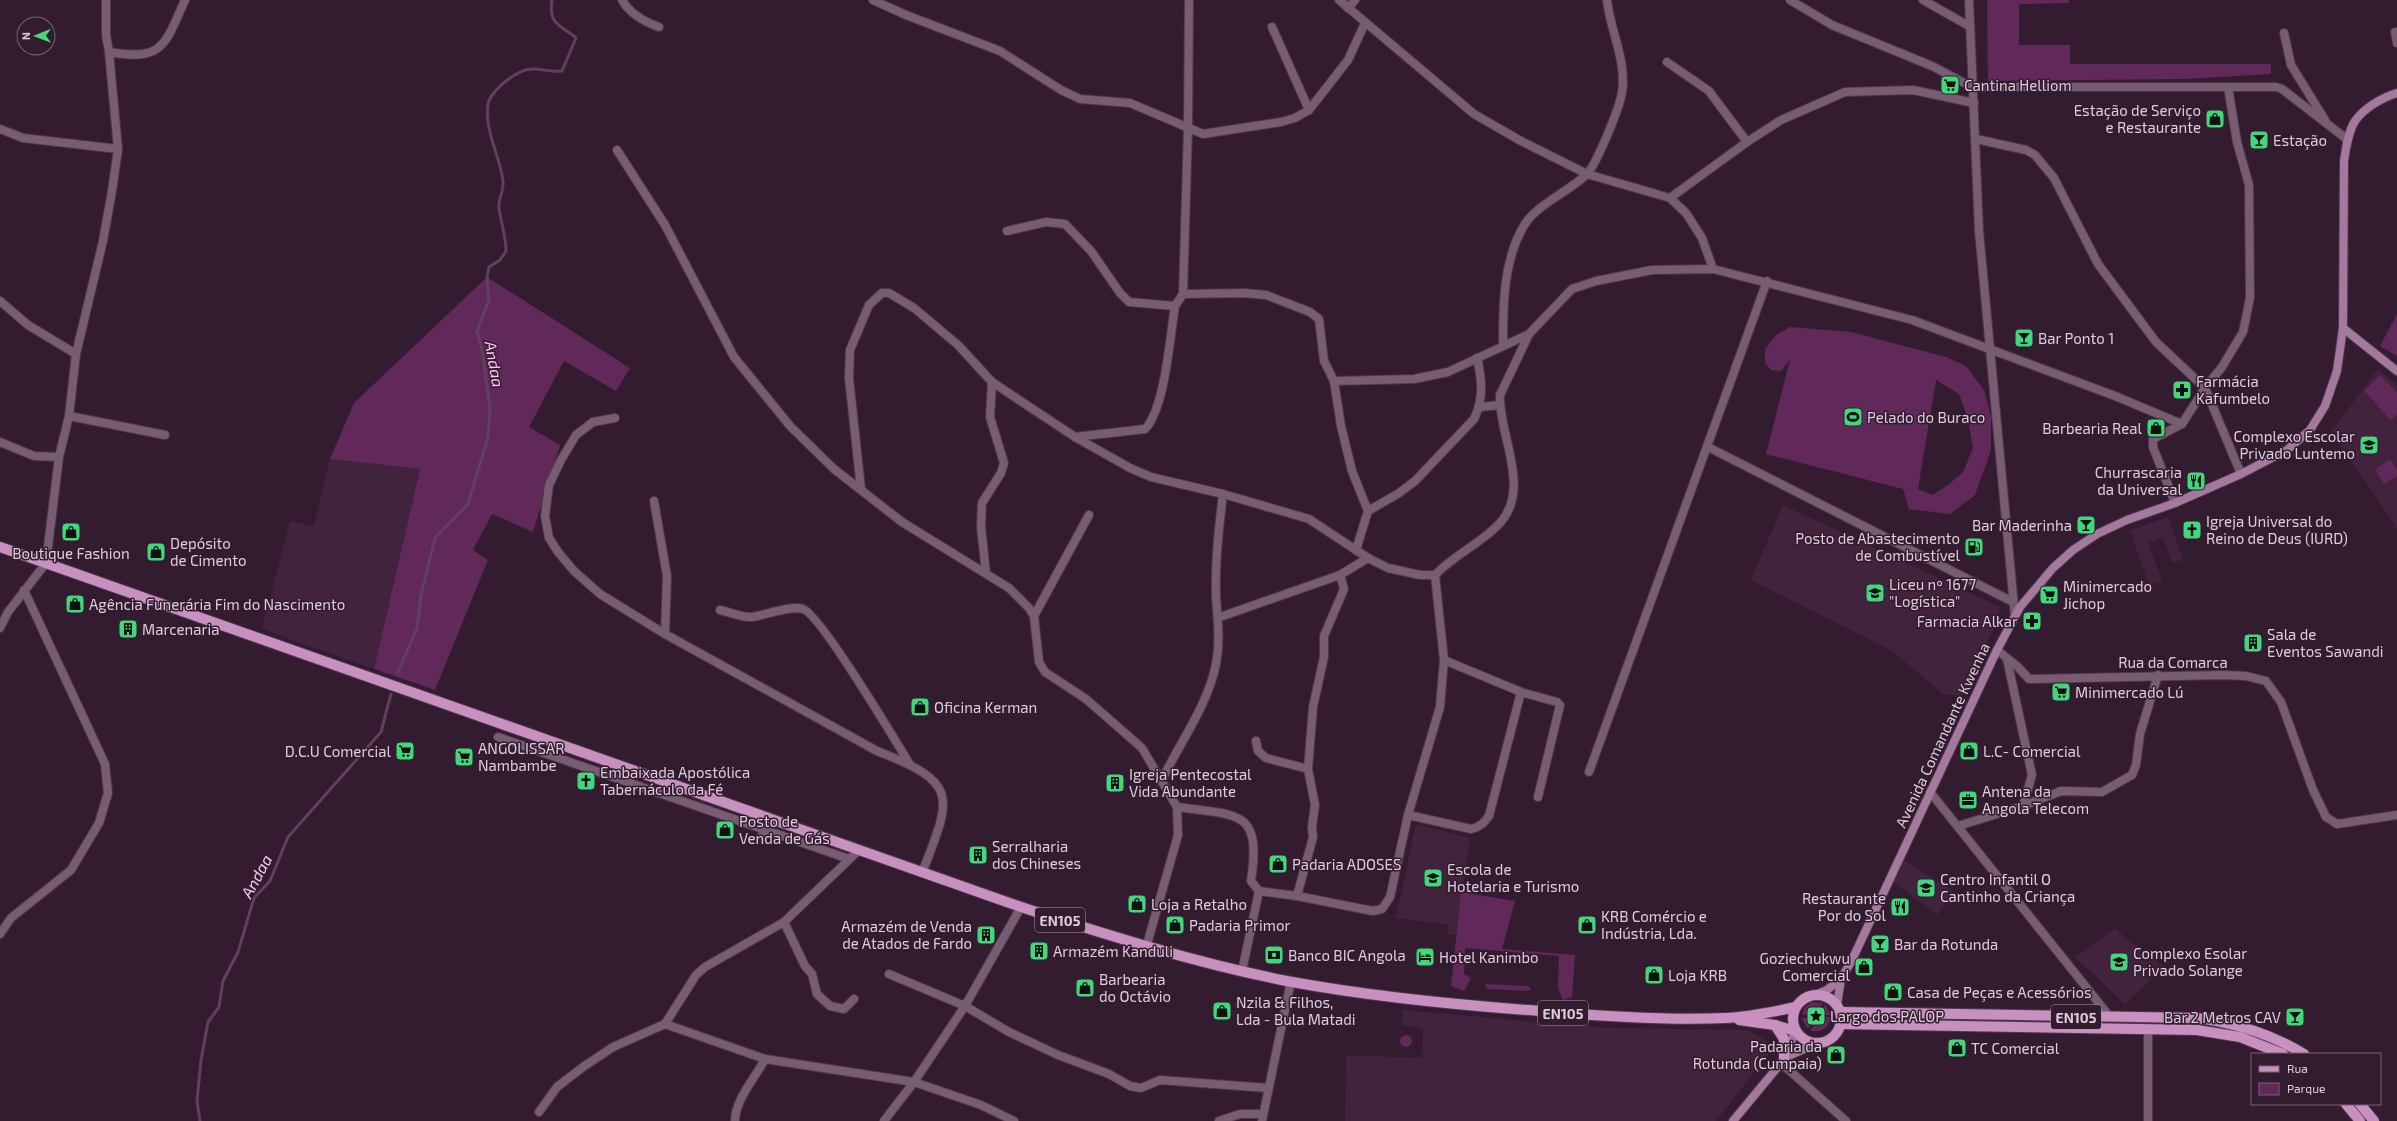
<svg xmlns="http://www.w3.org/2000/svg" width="2397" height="1121" font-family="'Exo 2',sans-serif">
<rect width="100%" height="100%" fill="#341c30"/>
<g fill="#41233d">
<path d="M2378,369L2397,385V528L2331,432Z"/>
<path d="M330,459L420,469L374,669L262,629L290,521L314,526Z"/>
<path d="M1783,505L2000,607L1995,627L1962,696L1943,694L1892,651L1751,580Z"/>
<path d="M2168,517L2183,560L2172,563L2163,538L2148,543L2162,581L2149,585L2130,530Z"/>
<path d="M1416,824L1470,838L1456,935L1448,934L1449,925L1396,918Z"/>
<path d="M1903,860L1953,891L1937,915L1890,879Z"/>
<path d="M2115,929L2163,967L2125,1004L2075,957Z"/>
<path d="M1402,1010L1606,1028L1748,1030L1775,1046L1716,1121H1345L1346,1055L1422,1058L1423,1029L1403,1025Z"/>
</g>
<g fill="#602959" fill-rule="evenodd">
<path d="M1987,0H2069V3L2019,4V45H2070V64H2271V74L2185,79L1988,81Z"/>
<path d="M487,277L630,368L616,391L564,361L529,427L560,445L533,532L492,514L473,550L488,560L435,690L374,669L420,469L330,459L354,403Z"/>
<path d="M2397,314V356L2380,346Z"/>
<path d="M1790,327L1851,332L1946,357L1966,366L1984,390L1991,417V450L1975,495L1950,514L1909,509L1903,489L1766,454L1790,360L1781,371L1771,370L1765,363V349L1776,335ZM1936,380L1959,394L1968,419L1973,448L1963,472L1947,486L1932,495L1918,489Z"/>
<path d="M2380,375L2397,392V414L2391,420L2364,391Z"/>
<path d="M2390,459L2397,470V476L2384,484L2375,470Z"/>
<path d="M1461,892L1515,901L1502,949L1575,955L1572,997L1563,1000L1558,988L1559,956L1465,948L1464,974L1471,978L1464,991L1451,986Z"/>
<path d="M1485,984L1528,986L1531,989L1528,991L1487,989Z"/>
<path d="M1811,1002L1823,1003C1817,1014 1814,1015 1802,1015L1804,1008Z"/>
<path d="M1825,1004L1831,1015H1821L1820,1013Z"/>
<path d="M1813,1017L1814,1019L1808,1029L1801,1018Z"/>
<path d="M1821,1017H1831C1829,1028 1821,1034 1810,1030Z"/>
<circle cx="1406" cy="1041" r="6"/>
</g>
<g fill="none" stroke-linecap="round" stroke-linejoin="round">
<g stroke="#613f5e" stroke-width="3">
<path d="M398,672L417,628L421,595L435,538L468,504L488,437L490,408L482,349L477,331L489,300L487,277L489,267L500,260L506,251C506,236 501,223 499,208C498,200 504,190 503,181C500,156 484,130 488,104C490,92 510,77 520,72C535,65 548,73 562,71L576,38C561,25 548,25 552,0"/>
<path d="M200,1121L197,1101L201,1060L208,1022L219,1007L223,981L238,952L254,898L270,881L288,837L381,732L391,694"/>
</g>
<g stroke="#4f384b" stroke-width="10">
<g id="street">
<path d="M622,0C630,14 645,22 659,27"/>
<path d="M873,0L906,15L1000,51L1061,90L1080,99L1130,103L1203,134L1281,122L1295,118L1309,110L1348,60L1365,23"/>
<path d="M1339,0L1474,114L1521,141L1587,174L1670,198L1686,213L1702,238L1713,269"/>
<path d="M1790,0L1832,25L1932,66L1972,87H2276L2282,89L2348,140"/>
<path d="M1923,0L1969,26"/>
<path d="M1969,0L1979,231L2015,617"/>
<path d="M1348,8L1355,0"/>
<path d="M1272,27L1309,110"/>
<path d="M2395,32L2397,43"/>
<path d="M2284,33L2291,65L2325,120"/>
<path d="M109,52C164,62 165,44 185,0"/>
<path d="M1667,62L1709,91L1747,142"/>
<path d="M0,129L23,138L118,149"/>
<path d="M1976,139L2026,150L2035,155L2054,178L2098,264L2156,342L2205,388L2241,474"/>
<path d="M617,150L665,225L734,357L790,426L834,469L902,522L1009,588L1029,608L1034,616L1039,662L1045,672L1086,699L1142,748L1177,807L1178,835L1146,948"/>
<path d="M1670,198L1747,142L1781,120L1845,92L1913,90L1974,103"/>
<path d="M1007,231L1046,222L1065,224L1091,251L1120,293L1129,302L1175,306"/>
<path d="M1183,294L1244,293L1266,295L1310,312L1319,319L1324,361L1334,381L1341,426L1352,471L1368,511L1356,550"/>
<path d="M0,301L28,325L76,354"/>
<path d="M1503,345C1503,306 1503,259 1525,224C1537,205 1569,191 1586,175C1596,166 1620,107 1622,92C1627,61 1610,30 1607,0"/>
<path d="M1334,381L1414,379L1448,372L1529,334"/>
<path d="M1480,407L1500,405"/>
<path d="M69,416L165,435"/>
<path d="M615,418L593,422L576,435L561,460L549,485L545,516L549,538L558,552L574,571L600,594L665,634L877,751C960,783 952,796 922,873"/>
<path d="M1075,437L1145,429C1165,409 1170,336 1175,306L1183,294L1188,129L1189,0"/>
<path d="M0,442L34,456L59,457"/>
<path d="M1708,447L2013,602"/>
<path d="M861,489L849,378L850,350L869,305L882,293H889L914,308L958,345L992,382L1075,437L1130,468L1151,477L1223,494L1309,519L1368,558L1388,568L1420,575H1435"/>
<path d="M654,501L667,576L665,634"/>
<path d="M2175,503L2153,447V439L2182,424"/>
<path d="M1368,511L1399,493L1415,481L1474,419C1484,399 1482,379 1477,358"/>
<path d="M986,573L981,527L982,503L1001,473L1004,463L990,417L992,382"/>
<path d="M720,610C729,612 743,618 752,617C765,615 791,605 803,609C820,614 895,740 909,763"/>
<path d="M1034,616L1089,515"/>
<path d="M1220,617L1340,575L1368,558"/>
<path d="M0,628L8,612L46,563L59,457L69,416L76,354L103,241L112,191L118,149L109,52L106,35V0"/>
<path d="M1997,650L2018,667L2029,679L2224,675L2246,676L2266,681L2281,702L2313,790L2326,817L2337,824L2397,815"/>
<path d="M1444,660L1521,692L1557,702L1560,705L1538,797"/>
<path d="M498,737L849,859"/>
<path d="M1256,741L1258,751L1266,758L1308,769"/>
<path d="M1589,772L1767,281"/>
<path d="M1162,780C1180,742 1208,705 1216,664C1221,637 1217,620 1216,594C1215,561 1219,527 1223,494"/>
<path d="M1930,792L2110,1017"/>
<path d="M2023,806L2061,791L2102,792L2132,775L2136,765L2140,734L2158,675"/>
<path d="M1177,807C1238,816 1262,808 1251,881L1259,891L1242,971"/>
<path d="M1408,815L1471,829C1480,827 1484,823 1489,816L1521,692"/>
<path d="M1958,826L2023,806L2032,775L2007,659"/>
<path d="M762,836L770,819"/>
<path d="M1259,891L1297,896L1373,911L1382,909L1390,897L1408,815L1440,707L1444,660L1435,575C1454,555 1478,545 1497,526C1534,491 1498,435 1500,395L1529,334L1572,289L1596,281L1652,270L1713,269L1912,320L2115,396L2182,424L2205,388L2222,367L2243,332L2250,298L2249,185L2237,142L2228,87"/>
<path d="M1297,896L1313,837L1312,827L1315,805L1308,769L1313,707L1324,657V636L1344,589L1340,575"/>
<path d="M784,922L805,966L812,974L817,994L830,1006L844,1009L854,999"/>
<path d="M0,934L11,918L71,870L99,823L108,793L105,764L24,590"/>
<path d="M889,974L965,1006L1009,1032L1058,1055L1109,1074L1130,1086L1141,1088L1160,1080L1268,1088"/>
<path d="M665,1024L765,1059L914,1082L981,1105L1014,1121"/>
<path d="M2148,1029V1121"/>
<path d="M1781,1063L1846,1121"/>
<path d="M539,1112L557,1087L583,1067L613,1047L665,1024L696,975L705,967L784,922L859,850"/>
<path d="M735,1121C735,1100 755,1078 765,1059"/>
<path d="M884,1121L914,1082L965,1006L1021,907"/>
<path d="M1219,1121L1240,1114H1262"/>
<path d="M1262,1121L1291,981"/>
</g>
</g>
<g stroke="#4f384b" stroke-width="10">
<g id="secondary">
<path d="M2343,328L2397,371"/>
<path d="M1815,995L1827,990L1841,979"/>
<path d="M1837,1005L1841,979L1852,960L1997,650L2020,607L2053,568L2073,550L2097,534L2127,520L2175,503L2241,474L2287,450L2310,430L2325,406L2337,371L2343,328L2344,161C2346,148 2348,132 2355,121C2364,108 2383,97 2397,93"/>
<path d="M1786,1057L1820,1042"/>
<path d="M1733,1121L1786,1057L1795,1031"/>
</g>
</g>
<g stroke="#4f384b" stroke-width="12">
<g id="primary">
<path d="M0,547L1021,907C1110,936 1199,964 1292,982C1374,997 1457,1005 1540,1011C1599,1016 1667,1021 1726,1018C1749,1017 1773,1012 1796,1007"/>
<circle cx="1817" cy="1019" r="24"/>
<path d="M1840,1012L2197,1018C2236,1023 2271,1034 2304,1054"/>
<path d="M1739,1020L1775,1025L1795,1031"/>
<path d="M1840,1024L2197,1030L2240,1037L2283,1054"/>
<path d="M1775,1025L1784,1039V1059"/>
<path d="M2346,1104L2360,1121"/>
<path d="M2360,1104L2374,1121"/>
</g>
</g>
<use href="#street" stroke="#775c72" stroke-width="8"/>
<use href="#secondary" stroke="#a4799d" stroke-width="8"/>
<use href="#primary" stroke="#c890be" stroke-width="10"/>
</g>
<defs>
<g id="supermarket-square" transform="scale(1)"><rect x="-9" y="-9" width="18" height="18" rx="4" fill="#40d77d" stroke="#341c30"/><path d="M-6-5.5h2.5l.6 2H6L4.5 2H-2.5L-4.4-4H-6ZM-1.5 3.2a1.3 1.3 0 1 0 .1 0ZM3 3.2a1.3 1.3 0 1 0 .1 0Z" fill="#111"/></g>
<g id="shop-square" transform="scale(1)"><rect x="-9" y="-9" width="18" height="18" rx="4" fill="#40d77d" stroke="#341c30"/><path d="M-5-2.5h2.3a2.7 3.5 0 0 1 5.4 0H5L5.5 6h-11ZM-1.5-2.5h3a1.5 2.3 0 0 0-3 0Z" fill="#111"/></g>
<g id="bar-square" transform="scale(1)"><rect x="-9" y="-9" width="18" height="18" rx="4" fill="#40d77d" stroke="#341c30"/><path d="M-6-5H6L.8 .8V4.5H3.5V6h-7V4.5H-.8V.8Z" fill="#111"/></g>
<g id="pharmacy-square" transform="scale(1)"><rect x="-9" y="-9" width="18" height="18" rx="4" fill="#40d77d" stroke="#341c30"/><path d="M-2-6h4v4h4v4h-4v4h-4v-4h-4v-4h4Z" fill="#111"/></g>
<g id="stadium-square" transform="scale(1)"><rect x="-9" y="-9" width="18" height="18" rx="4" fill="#40d77d" stroke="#341c30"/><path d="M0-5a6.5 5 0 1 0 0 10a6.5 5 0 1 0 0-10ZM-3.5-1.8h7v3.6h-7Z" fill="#111"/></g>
<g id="school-square" transform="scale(1)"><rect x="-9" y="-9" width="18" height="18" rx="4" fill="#40d77d" stroke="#341c30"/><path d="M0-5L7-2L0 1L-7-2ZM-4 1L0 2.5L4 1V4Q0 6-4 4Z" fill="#111"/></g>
<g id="restaurant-square" transform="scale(1)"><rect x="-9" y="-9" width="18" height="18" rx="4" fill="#40d77d" stroke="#341c30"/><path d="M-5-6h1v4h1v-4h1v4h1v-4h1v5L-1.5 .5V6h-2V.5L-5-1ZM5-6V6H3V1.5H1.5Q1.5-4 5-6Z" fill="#111"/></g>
<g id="church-square" transform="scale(1)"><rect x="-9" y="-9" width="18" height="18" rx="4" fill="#40d77d" stroke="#341c30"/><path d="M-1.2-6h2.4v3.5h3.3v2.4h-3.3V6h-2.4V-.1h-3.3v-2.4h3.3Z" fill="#111"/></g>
<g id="fuel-square" transform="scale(1)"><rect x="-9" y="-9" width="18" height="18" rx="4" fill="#40d77d" stroke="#341c30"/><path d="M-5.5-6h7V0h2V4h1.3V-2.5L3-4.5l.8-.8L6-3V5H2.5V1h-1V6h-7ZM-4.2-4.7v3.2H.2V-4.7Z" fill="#111"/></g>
<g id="building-square" transform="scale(1)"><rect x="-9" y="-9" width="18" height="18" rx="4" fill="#40d77d" stroke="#341c30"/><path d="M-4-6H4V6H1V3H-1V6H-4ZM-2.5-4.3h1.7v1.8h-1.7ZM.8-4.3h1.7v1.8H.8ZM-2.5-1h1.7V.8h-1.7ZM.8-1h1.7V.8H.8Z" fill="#111"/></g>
<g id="office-square" transform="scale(1)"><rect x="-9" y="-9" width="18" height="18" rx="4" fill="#40d77d" stroke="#341c30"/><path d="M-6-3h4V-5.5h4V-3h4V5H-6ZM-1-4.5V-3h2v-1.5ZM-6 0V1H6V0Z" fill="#111"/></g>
<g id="bank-square" transform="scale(1)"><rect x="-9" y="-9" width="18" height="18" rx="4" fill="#40d77d" stroke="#341c30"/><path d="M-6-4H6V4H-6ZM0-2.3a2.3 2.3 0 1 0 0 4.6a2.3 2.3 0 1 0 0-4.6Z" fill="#111"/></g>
<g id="hotel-square" transform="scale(1)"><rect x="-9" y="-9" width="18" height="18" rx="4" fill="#40d77d" stroke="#341c30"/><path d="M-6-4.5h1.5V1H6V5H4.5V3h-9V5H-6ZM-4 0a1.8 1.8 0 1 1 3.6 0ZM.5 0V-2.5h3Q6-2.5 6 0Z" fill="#111"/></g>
<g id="sight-square" transform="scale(1)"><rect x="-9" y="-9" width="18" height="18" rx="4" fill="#40d77d" stroke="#341c30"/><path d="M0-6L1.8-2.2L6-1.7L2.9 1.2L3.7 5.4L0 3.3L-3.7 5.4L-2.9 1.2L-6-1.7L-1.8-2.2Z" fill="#111"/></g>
</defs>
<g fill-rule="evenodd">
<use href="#supermarket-square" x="1950" y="85"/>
<use href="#shop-square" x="2215" y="119"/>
<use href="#bar-square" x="2259" y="140"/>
<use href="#bar-square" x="2024" y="338"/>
<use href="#pharmacy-square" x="2182" y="390"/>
<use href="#stadium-square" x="1853" y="417"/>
<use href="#shop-square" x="2156" y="428"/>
<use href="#school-square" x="2369" y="445"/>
<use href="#restaurant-square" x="2196" y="481"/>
<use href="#bar-square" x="2086" y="525"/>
<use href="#church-square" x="2192" y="530"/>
<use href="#shop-square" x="71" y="532"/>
<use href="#fuel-square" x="1974" y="547"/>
<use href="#shop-square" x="156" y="552"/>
<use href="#school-square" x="1875" y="593"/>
<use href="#supermarket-square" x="2049" y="595"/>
<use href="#shop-square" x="75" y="604"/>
<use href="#pharmacy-square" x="2032" y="621"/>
<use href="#building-square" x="128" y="629"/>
<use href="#building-square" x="2253" y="643"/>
<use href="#supermarket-square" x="2061" y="692"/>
<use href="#shop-square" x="920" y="707"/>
<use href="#supermarket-square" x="405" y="751"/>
<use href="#shop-square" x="1969" y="751"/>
<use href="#supermarket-square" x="464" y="757"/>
<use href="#church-square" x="586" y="781"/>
<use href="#building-square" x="1115" y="783"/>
<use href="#office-square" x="1968" y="800"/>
<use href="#shop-square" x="725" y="830"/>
<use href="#building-square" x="978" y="855"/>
<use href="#shop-square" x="1278" y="864"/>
<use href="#school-square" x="1433" y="878"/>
<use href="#school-square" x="1926" y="888"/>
<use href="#shop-square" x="1137" y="904"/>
<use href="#restaurant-square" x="1900" y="907"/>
<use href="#shop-square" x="1175" y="925"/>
<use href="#shop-square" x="1587" y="925"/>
<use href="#building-square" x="986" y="935"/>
<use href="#bar-square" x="1880" y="944"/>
<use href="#building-square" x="1039" y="951"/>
<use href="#bank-square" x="1274" y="955"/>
<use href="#hotel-square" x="1425" y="957"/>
<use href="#school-square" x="2119" y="962"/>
<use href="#shop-square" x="1864" y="967"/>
<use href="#shop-square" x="1654" y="975"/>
<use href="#shop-square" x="1085" y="988"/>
<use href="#shop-square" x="1893" y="992"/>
<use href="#shop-square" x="1222" y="1011"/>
<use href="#sight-square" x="1816" y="1016"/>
<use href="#bar-square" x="2295" y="1017"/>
<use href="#shop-square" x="1957" y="1048"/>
<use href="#shop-square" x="1836" y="1055"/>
</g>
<g text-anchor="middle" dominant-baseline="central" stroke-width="3" stroke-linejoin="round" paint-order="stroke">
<g fill="#341c30" stroke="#ab99a8" stroke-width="1">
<rect x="1035" y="908" width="50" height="24" rx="3"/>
<rect x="1538" y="1001" width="50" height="24" rx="3"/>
<rect x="2051" y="1005" width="50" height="24" rx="3"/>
</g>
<g font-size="14" font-weight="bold" fill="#decedb">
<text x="1060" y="920">EN105</text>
<text x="1563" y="1013">EN105</text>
<text x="2076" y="1017">EN105</text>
</g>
<g font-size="15" fill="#decedb" stroke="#341c30" text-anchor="start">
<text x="1964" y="85">Cantina Helliom</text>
<text x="2201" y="110" text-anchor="end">Estação de Serviço<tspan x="2201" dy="17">e Restaurante</tspan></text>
<text x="2273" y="140">Estação</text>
<text x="2038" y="338">Bar Ponto 1</text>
<text x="2196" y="381">Farmácia<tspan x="2196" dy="17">Kafumbelo</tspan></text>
<text x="1867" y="417">Pelado do Buraco</text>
<text x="2142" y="428" text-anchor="end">Barbearia Real</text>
<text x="2355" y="436" text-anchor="end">Complexo Escolar<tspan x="2355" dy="17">Privado Luntemo</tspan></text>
<text x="2182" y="472" text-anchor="end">Churrascaria<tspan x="2182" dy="17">da Universal</tspan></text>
<text x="2206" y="521">Igreja Universal do<tspan x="2206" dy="17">Reino de Deus (IURD)</tspan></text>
<text x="2072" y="525" text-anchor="end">Bar Maderinha</text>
<text x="1960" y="538" text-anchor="end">Posto de Abastecimento<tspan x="1960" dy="17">de Combustível</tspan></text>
<text x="170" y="543">Depósito<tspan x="170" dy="17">de Cimento</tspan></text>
<text x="71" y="553" text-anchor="middle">Boutique Fashion</text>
<text x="1889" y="584">Liceu nº 1677<tspan x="1889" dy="17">"Logística"</tspan></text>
<text x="2063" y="586">Minimercado<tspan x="2063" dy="17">Jichop</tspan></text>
<text x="89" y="604">Agência Funerária Fim do Nascimento</text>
<text x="2018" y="621" text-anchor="end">Farmacia Alkar</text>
<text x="142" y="629">Marcenaria</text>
<text x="2267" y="634">Sala de<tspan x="2267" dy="17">Eventos Sawandi</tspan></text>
<text x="2075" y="692">Minimercado Lú</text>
<text x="934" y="707">Oficina Kerman</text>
<text x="478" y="748">ANGOLISSAR<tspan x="478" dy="17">Nambambe</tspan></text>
<text x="391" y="751" text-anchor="end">D.C.U Comercial</text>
<text x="1983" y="751">L.C- Comercial</text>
<text x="600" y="772">Embaixada Apostólica<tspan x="600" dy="17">Tabernáculo da Fé</tspan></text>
<text x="1129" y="774">Igreja Pentecostal<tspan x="1129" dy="17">Vida Abundante</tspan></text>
<text x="1982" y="791">Antena da<tspan x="1982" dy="17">Angola Telecom</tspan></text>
<text x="739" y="821">Posto de<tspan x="739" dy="17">Venda de Gás</tspan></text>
<text x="992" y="846">Serralharia<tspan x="992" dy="17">dos Chineses</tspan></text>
<text x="1292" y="864">Padaria ADOSES</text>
<text x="1447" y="869">Escola de<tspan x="1447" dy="17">Hotelaria e Turismo</tspan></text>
<text x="1940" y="879">Centro Infantil O<tspan x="1940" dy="17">Cantinho da Criança</tspan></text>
<text x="1886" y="898" text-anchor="end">Restaurante<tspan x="1886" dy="17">Por do Sol</tspan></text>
<text x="1151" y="904">Loja a Retalho</text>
<text x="1601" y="916">KRB Comércio e<tspan x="1601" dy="17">Indústria, Lda.</tspan></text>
<text x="1189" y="925">Padaria Primor</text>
<text x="972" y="926" text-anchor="end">Armazém de Venda<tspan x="972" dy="17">de Atados de Fardo</tspan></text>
<text x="1894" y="944">Bar da Rotunda</text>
<text x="1053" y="951">Armazém Kanduli</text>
<text x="2133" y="953">Complexo Esolar<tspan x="2133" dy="17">Privado Solange</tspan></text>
<text x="1288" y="955">Banco BIC Angola</text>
<text x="1439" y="957">Hotel Kanimbo</text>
<text x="1850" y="958" text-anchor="end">Goziechukwu<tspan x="1850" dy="17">Comercial</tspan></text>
<text x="1668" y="975">Loja KRB</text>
<text x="1099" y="979">Barbearia<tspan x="1099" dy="17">do Octávio</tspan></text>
<text x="1907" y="992">Casa de Peças e Acessórios</text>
<text x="1236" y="1002">Nzila &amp; Filhos,<tspan x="1236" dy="17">Lda - Bula Matadi</tspan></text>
<text x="1830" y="1016">Largo dos PALOP</text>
<text x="2281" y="1017" text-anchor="end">Bar 2 Metros CAV</text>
<text x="1822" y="1046" text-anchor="end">Padaria da<tspan x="1822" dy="17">Rotunda (Cumpaia)</tspan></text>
<text x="1971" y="1048">TC Comercial</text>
</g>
<g font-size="15" fill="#decedb" stroke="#341c30">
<text x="2173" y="662">Rua da Comarca</text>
<text transform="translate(1942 735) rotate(-65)">Avenida Comandante Kwenha</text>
</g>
<g font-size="16" font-style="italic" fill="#fcc7f2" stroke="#341c30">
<text transform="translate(495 364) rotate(80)">Andaa</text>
<text transform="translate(256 876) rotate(-61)">Andaa</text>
</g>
</g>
<rect x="2251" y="1053" width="130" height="52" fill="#341c30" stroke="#786374"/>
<rect x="2259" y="1066" width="20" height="6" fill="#c890be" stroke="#786374"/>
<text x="2287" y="1073" font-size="12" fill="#decedb">Rua</text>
<rect x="2259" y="1083" width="20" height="12" fill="#602959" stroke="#786374"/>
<text x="2287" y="1093" font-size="12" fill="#decedb">Parque</text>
<g transform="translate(36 36) rotate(269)"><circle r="19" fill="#341c30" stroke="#786374"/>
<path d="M0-3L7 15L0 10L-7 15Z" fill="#40d77d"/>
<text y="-6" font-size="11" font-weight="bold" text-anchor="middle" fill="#decedb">N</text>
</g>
</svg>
